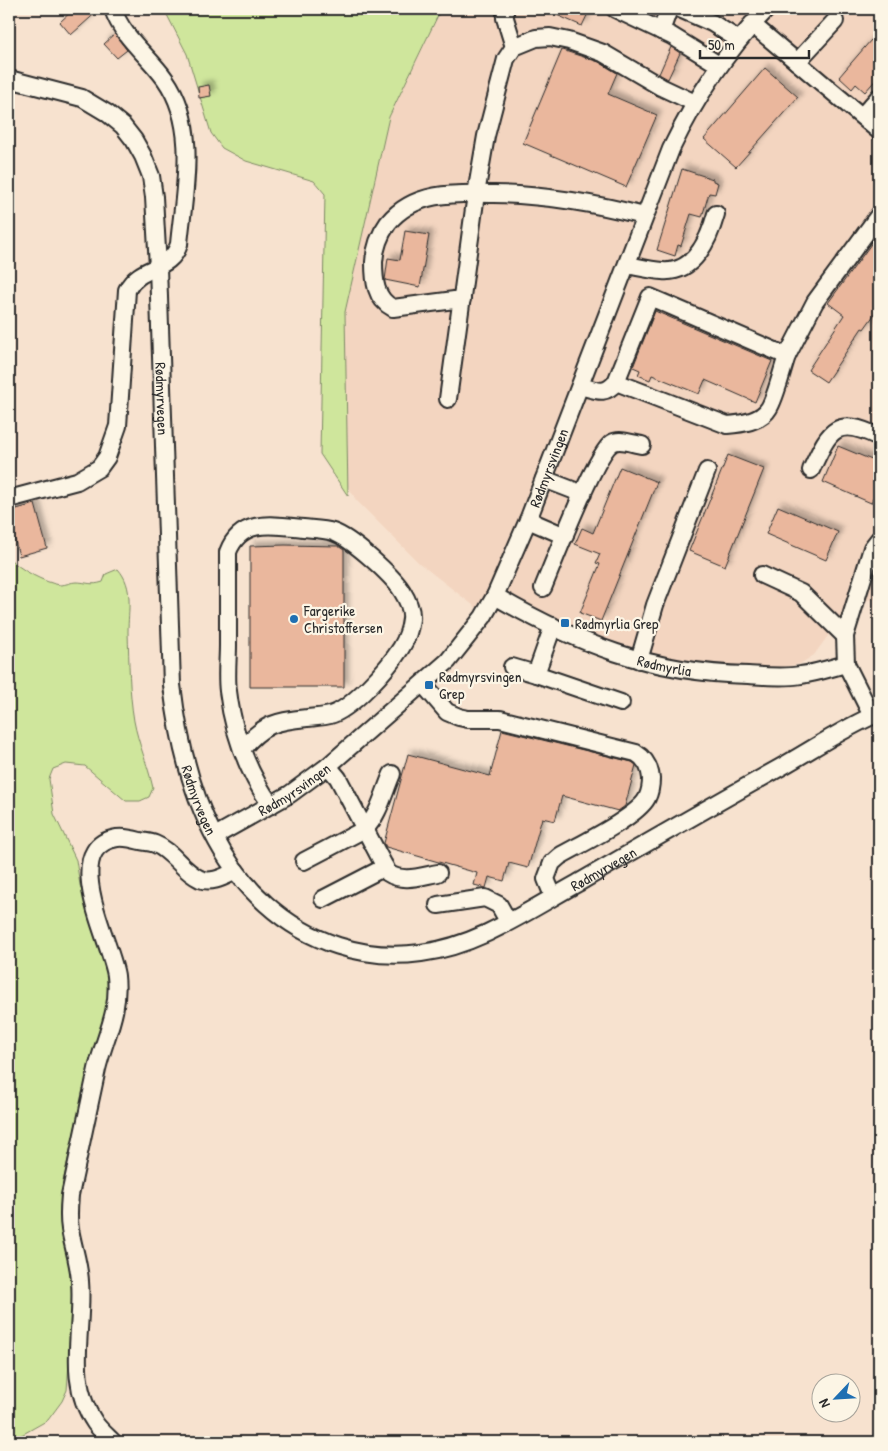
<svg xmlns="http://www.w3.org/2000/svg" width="888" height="1451" font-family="'Patrick Hand',sans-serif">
<defs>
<filter id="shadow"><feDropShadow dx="4.5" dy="-4.5" stdDeviation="2.5" flood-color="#0004"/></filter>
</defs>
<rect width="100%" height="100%" fill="#f7e2cf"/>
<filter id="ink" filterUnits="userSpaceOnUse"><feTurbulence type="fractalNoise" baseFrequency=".02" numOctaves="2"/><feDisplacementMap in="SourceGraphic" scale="10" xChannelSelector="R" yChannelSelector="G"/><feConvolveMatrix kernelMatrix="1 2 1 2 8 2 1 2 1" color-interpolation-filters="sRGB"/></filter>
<g filter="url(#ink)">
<path fill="#f3d5c0" d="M441,9H879V599L853,601L814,655L800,664L778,668L725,666L653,658L563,624L493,588L478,609L419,563L356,500L348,486L345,312L389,117Z"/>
<g fill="#cfe69c" stroke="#7d8864">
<path d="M164,9H441L389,117L345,312L348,496L320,454L325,194L314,181L246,161L222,148L211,133L187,54Z"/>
<path d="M9,558C19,569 45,583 60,585C66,585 71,582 76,582C87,582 91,586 103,582L106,574L118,569C134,587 128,610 128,632C129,662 129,691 134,721C138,743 148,765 153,788L149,797L140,801H126L85,766L66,764L53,769L49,779L54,814L76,860L80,885L107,972L108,1012L82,1097L63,1182L60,1208L61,1226L68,1256L71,1285L73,1309L67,1390L62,1401L48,1420L9,1442Z"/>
</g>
<g fill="#eab79d" stroke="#2b2b2b" filter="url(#shadow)">
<path d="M74,9H100L71,35L60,22Z"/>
<path d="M543,9H590L582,26Z"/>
<path d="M115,34L127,50L117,58L104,44Z"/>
<path d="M871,40L879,47V76L865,92L856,84L852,89L839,77Z"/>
<path d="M671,47L680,53L668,79L659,74Z"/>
<path d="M562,50L599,62L617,73L608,94L657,115L626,187L523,143Z"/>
<path d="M765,68L798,97L736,167L704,139Z"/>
<path d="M209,85L211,96L199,98L198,87Z"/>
<path d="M682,169L713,179V181L718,183L715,194L709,193L702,217L691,214L681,246L678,245L675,256L657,250Z"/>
<path d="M405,231L429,235L420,287L385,280L388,258L400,260Z"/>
<path d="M879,233V308L864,329L862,328L826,382L808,370L844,315L828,303Z"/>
<path d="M655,311L772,361L755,402L705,380L699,394L652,375L650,380L638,375L640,370L633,367Z"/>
<path d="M838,446L879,463V482L871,503L823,482Z"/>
<path d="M728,455L764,469L725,566L689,551Z"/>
<path d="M620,467L657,482L601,621L580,613L600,564L596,563L600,554L575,544L582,528L593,533Z"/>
<path d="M35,504L47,548L19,556L9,518V511Z"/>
<path d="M778,506L838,532L826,560L766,534Z"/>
<path d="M285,545L338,546L344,550V687H250V546Z"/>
<path d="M502,730L632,762L636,765L625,806L618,811L562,796L555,821L542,818L528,868L509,863L504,881L489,877L486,888L474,885L477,873L386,847L384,843L408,754L490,776Z"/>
</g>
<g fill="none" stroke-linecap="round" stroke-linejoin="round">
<g stroke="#2b2b2b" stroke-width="20">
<g id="minor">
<path d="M505,9V18L514,47"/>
<path d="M615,9L672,36L719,65"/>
<path d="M680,9L712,23L739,40"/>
<path d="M752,24L879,131"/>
<path d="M661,31L669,9"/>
<path d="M797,62L835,21"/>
<path id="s1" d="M9,79L82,98L107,113L123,126L134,140L143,156L151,176L154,197L158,267L172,685C181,763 205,850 266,904C308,942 364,961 421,953C478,946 529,910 578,883C645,844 713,805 781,767C813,749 845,727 879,713"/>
<path d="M862,116L879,97"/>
<path d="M627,265C638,267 650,270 662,271C694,274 709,239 716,214"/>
<path d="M462,299L393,308C375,299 374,280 374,262C375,248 380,234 388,223C414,191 456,193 494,194C547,195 594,203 644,216"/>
<path d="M787,356L815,302L879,215"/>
<path d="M580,386C596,390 605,396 616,382L727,425C740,424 761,422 769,408C776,397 782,370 787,356L650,297L616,382"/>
<path d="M448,399L476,194L486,136L506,59L514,47L536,38L550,37L569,41L603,53L661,87L695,103"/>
<path d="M811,470C829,432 834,415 879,437"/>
<path d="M544,479L583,494"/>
<path d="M9,499L77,481L99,468L107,457L118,426L127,290C140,264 171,272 179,244C184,190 199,127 165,79C148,55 122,37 113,9"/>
<path d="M528,520L565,536"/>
<path d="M762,575L801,593L845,636"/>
<path d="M543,588C553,564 595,454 612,443C620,438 633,444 642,445"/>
<path id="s2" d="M495,596C578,644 651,673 748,675C765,676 784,678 801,675C816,673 831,668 846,664L845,636L872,548L879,539"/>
<path d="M553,626L536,674L621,703"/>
<path d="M639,660L655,605L707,471"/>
<path d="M846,664L872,716"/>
<path d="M512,667L536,674"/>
<path d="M423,684L447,712L459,717L468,719H500L636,753C646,759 650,767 651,779C651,785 650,792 647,798C637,817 581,844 560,856L552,863L546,879L553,896"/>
<path d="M242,749C263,724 276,721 307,718C315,717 323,717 330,715C351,710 389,667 401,648C406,640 410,628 411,619C412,610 407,599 402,591C392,575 351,538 333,532C324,529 312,529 303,528C273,525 241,518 228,552C228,583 228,614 228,645C228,660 226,676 228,691C233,733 247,771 271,805"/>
<path d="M328,766L338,778L388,873C403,883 421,876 438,873"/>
<path id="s3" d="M215,836L290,794L328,766L448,661L483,617L495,596L528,520L671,149C696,97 726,51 767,9"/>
<path d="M304,861L365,829C379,815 384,792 392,774"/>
<path d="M323,899L385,867"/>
<path d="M438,905L485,898L499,905L508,921"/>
<path d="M113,1442C107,1436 100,1430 95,1423C65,1380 84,1329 80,1281C79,1263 73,1247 70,1229C68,1218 69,1206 70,1195C79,1153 88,1111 97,1069C105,1036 120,1012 116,976C113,946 57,847 117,838C124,837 133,839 140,841C145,842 150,842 155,844C173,851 182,871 200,879C212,884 225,876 236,871"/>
</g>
</g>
<use href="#minor" stroke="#fcf5e5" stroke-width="16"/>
</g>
</g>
<g fill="#1f6fb2" stroke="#fcf5e5" stroke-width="2">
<circle cx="294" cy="619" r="5"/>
<rect x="560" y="618" width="10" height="10" rx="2.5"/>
<rect x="424" y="680" width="10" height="10" rx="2.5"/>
</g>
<g text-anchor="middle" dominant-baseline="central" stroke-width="4.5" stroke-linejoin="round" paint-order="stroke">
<g font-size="15" fill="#2b2b2b" stroke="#fcf5e5">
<text stroke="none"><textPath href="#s1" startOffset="406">Rødmyrvegen</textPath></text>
<text stroke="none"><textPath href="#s3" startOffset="512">Rødmyrsvingen</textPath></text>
<text stroke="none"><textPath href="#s2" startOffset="184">Rødmyrlia</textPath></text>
<text stroke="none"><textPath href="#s3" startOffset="92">Rødmyrsvingen</textPath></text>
<text stroke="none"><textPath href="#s1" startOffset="811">Rødmyrvegen</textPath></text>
<text stroke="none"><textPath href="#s1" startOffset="1306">Rødmyrvegen</textPath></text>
</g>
<g font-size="15" fill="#2b2b2b" stroke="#fcf5e5" text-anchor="start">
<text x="304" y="610">Fargerike<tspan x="304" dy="17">Christoffersen</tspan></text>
<text x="575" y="623">Rødmyrlia Grep</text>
<text x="439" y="676">Rødmyrsvingen<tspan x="439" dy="17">Grep</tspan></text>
</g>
</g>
<rect width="888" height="1451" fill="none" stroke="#fcf5e5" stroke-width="30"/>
<rect x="15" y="15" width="858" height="1421" fill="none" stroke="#2b2b2b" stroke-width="2" filter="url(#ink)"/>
<g transform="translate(836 1398) rotate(245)"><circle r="24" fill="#fcf5e5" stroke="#a8a49b"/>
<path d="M0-4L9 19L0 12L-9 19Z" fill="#1f6fb2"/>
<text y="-8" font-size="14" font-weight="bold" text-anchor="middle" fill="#2b2b2b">N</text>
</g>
<path d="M700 50v8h109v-8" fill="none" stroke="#2b2b2b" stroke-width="2.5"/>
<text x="708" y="50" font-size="15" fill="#2b2b2b" stroke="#fcf5e5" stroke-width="4" paint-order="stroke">50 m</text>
</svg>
